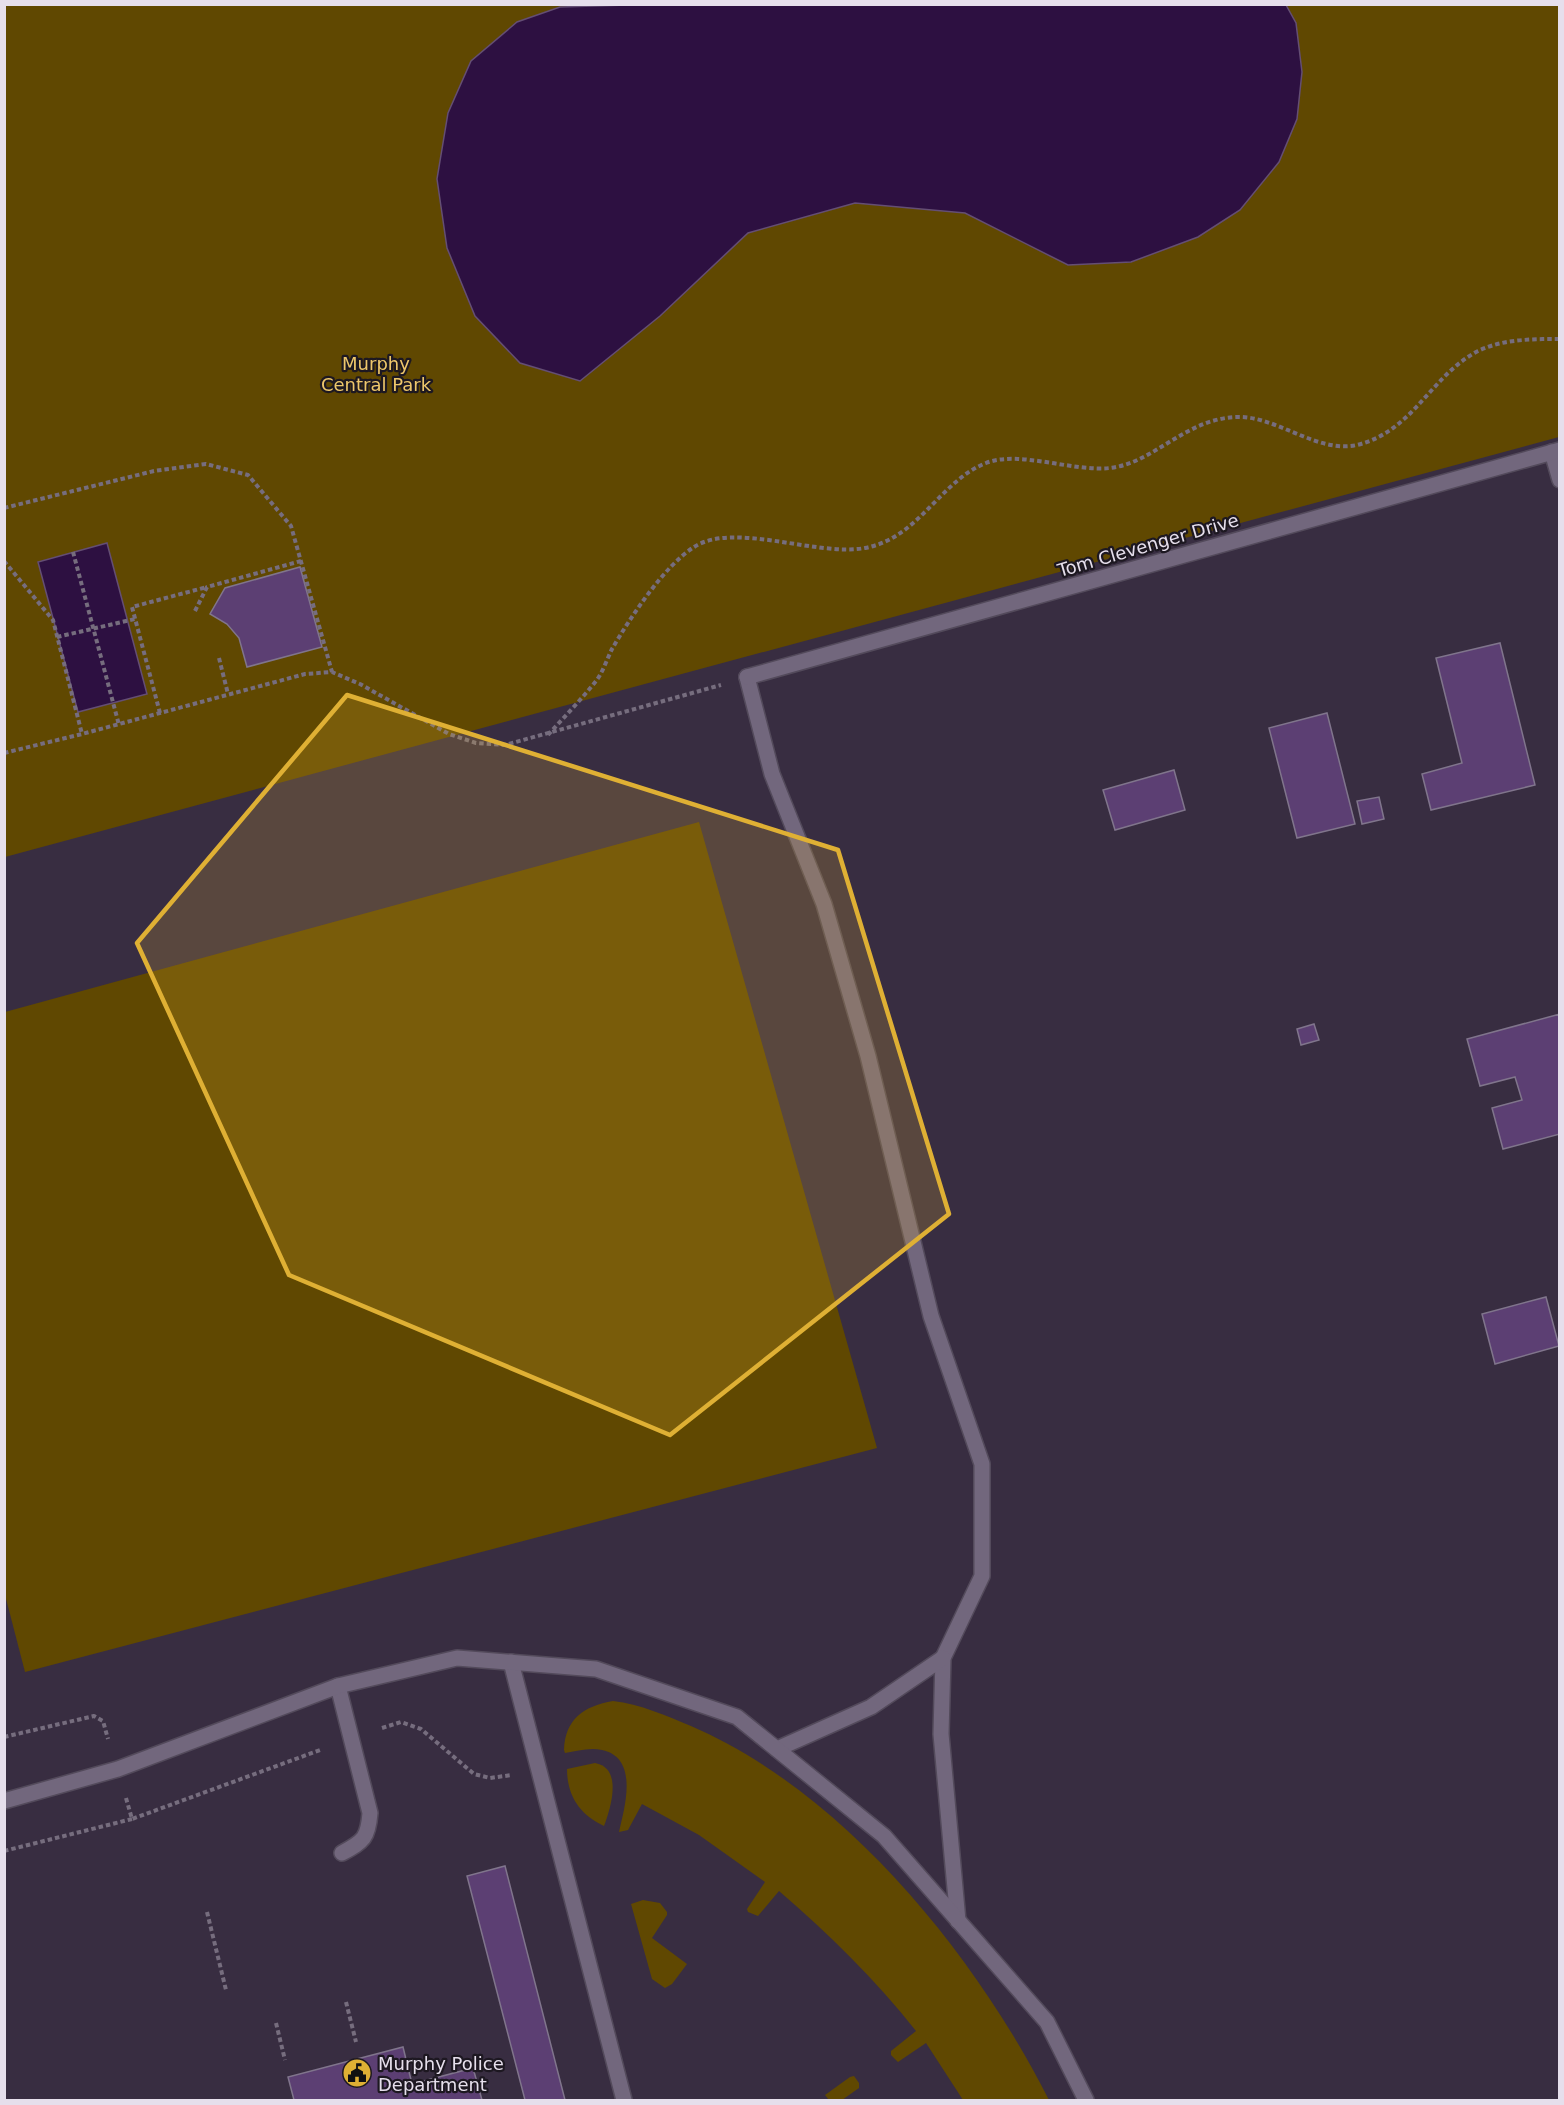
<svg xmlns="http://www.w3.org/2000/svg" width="1564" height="2105" font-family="'DejaVu Sans',sans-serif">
<rect width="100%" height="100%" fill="#382d41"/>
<g fill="#604801">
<path d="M5,5H1559V437L5,857Z"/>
<path d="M699,822L877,1448L25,1672L4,1591L5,1012Z"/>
<path d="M613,1701C640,1704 667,1716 691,1726C844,1792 975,1954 1049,2100H963L926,2043L898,2062L891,2055V2051L916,2031C875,1979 829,1934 779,1891L758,1916L748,1912L747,1909L765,1882L699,1835L642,1804L628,1830L619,1832C624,1809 640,1758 602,1750C590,1747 577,1751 565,1753L564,1750C565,1719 584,1706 613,1701Z"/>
<path d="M595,1763C623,1768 611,1807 604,1826C580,1815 567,1796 567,1769Z"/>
<path d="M643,1900L660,1903L667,1912V1915L652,1938L687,1964L672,1984L665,1988L652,1979L631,1904Z"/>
<path d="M854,2076L859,2083V2088L842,2100H829L825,2095L850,2077Z"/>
</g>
<g fill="#2d1041" stroke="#644e74" stroke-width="1.5">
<path d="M628,5H1286L1296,23L1302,72L1297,119L1279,162L1240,210L1198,237L1131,262L1068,265L965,213L855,203L748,233L660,316L580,381L520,363L475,316L447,248L437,179L448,113L471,61L517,22L560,7Z"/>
<path d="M107,543L147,694L78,712L38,562Z"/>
</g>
<g fill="#5c3f73" stroke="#80758c" stroke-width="1.5">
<path d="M300,567L322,647L247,667L239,638L227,624L210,614L225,588Z"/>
<path d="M1500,643L1535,785L1431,810L1422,774L1462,763L1436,658Z"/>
<path d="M1327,713L1355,824L1297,838L1269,728Z"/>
<path d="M1174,770L1185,810L1115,830L1103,790Z"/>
<path d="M1379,797L1384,819L1362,824L1357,801Z"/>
<path d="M1560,1014V1134L1503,1149L1492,1108L1522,1100L1515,1077L1480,1086L1467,1039Z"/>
<path d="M1314,1024L1319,1040L1301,1045L1297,1029Z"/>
<path d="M1546,1297L1559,1346L1495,1364L1482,1314Z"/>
<path d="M505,1866L565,2100H525L467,1876Z"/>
<path d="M403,2047L412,2084L473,2068L482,2100H294L288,2077Z"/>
</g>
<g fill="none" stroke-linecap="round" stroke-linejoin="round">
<g stroke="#534a5b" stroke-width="18">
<g id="service">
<path d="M747,677L772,774L824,904L868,1056L931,1316L982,1464V1576L943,1658L941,1734L958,1921"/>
<path d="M511,1662L624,2100"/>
<path d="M338,1686L370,1813C368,1838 364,1841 342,1853"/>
<path d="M777,1749L871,1707L943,1658"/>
<path d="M4,1801L118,1769L338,1686L457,1658L596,1669L737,1717L884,1836L1047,2022L1086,2100"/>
</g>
</g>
<g stroke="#534a5b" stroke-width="18">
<g id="minor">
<path d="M1552,452L1560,480"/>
<path d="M747,677L1560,450"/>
</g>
</g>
<g stroke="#766d7e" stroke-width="4" stroke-dasharray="4.5 3" stroke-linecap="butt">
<path d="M4,508L154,471L206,464L248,475L291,526L332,672"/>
<path d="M73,552L119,725"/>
<path d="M4,561L53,620L82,734"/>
<path d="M195,611L207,587L301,561"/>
<path d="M57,637L135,619"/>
<path d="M219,658L228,694"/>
<path d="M160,713L132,607L207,587"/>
<path d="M548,735C564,717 581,700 596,681C603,672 607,659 612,649C630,618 664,566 694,547C734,521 817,557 865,548C919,538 940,481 986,463C1019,450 1073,472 1110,468C1154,463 1185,419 1236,417C1276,415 1317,454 1357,445C1414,431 1430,376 1478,351C1503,339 1532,339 1560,339"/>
<path d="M4,753L82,734L305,674L332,672L360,684L449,734L476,743L505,745L721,685"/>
<path d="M382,1728L401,1722L421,1729L474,1774L490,1778L512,1775"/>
<path d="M4,1737L94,1716L103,1721L108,1739"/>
<path d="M126,1798L132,1819L320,1750"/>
<path d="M4,1851L132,1819"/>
<path d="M207,1912L226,1990"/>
<path d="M346,2002L356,2042"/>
<path d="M276,2023L285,2060"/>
</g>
<use href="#service" stroke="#72677d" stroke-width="15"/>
<use href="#minor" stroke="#72677d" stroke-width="15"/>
</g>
<path fill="#dfb034" fill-opacity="0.2" stroke="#dfb034" stroke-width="4.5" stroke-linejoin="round" d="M347,695L838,850L949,1214L670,1435L289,1275L137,943Z"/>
<defs>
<g id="civic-disc" transform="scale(1.5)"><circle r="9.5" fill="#dfb034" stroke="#1d1821"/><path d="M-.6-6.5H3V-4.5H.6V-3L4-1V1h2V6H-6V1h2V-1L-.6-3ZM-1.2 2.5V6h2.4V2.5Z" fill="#111"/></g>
</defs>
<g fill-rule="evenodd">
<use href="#civic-disc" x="357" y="2073"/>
</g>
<g text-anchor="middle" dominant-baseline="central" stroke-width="4.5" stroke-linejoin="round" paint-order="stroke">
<g font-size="18" fill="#eec76b" stroke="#1d1821">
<text x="376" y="363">Murphy<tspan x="376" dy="21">Central Park</tspan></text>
</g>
<g font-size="18" fill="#e6dfec" stroke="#1d1821">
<text transform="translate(1148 545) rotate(-16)">Tom Clevenger Drive</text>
</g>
<g font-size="18" fill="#e6dfec" stroke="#1d1821" text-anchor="start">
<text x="378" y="2063">Murphy Police<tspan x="378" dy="21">Department</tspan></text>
</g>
</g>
<rect width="1564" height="2105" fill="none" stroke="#e6dfec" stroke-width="12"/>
</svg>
